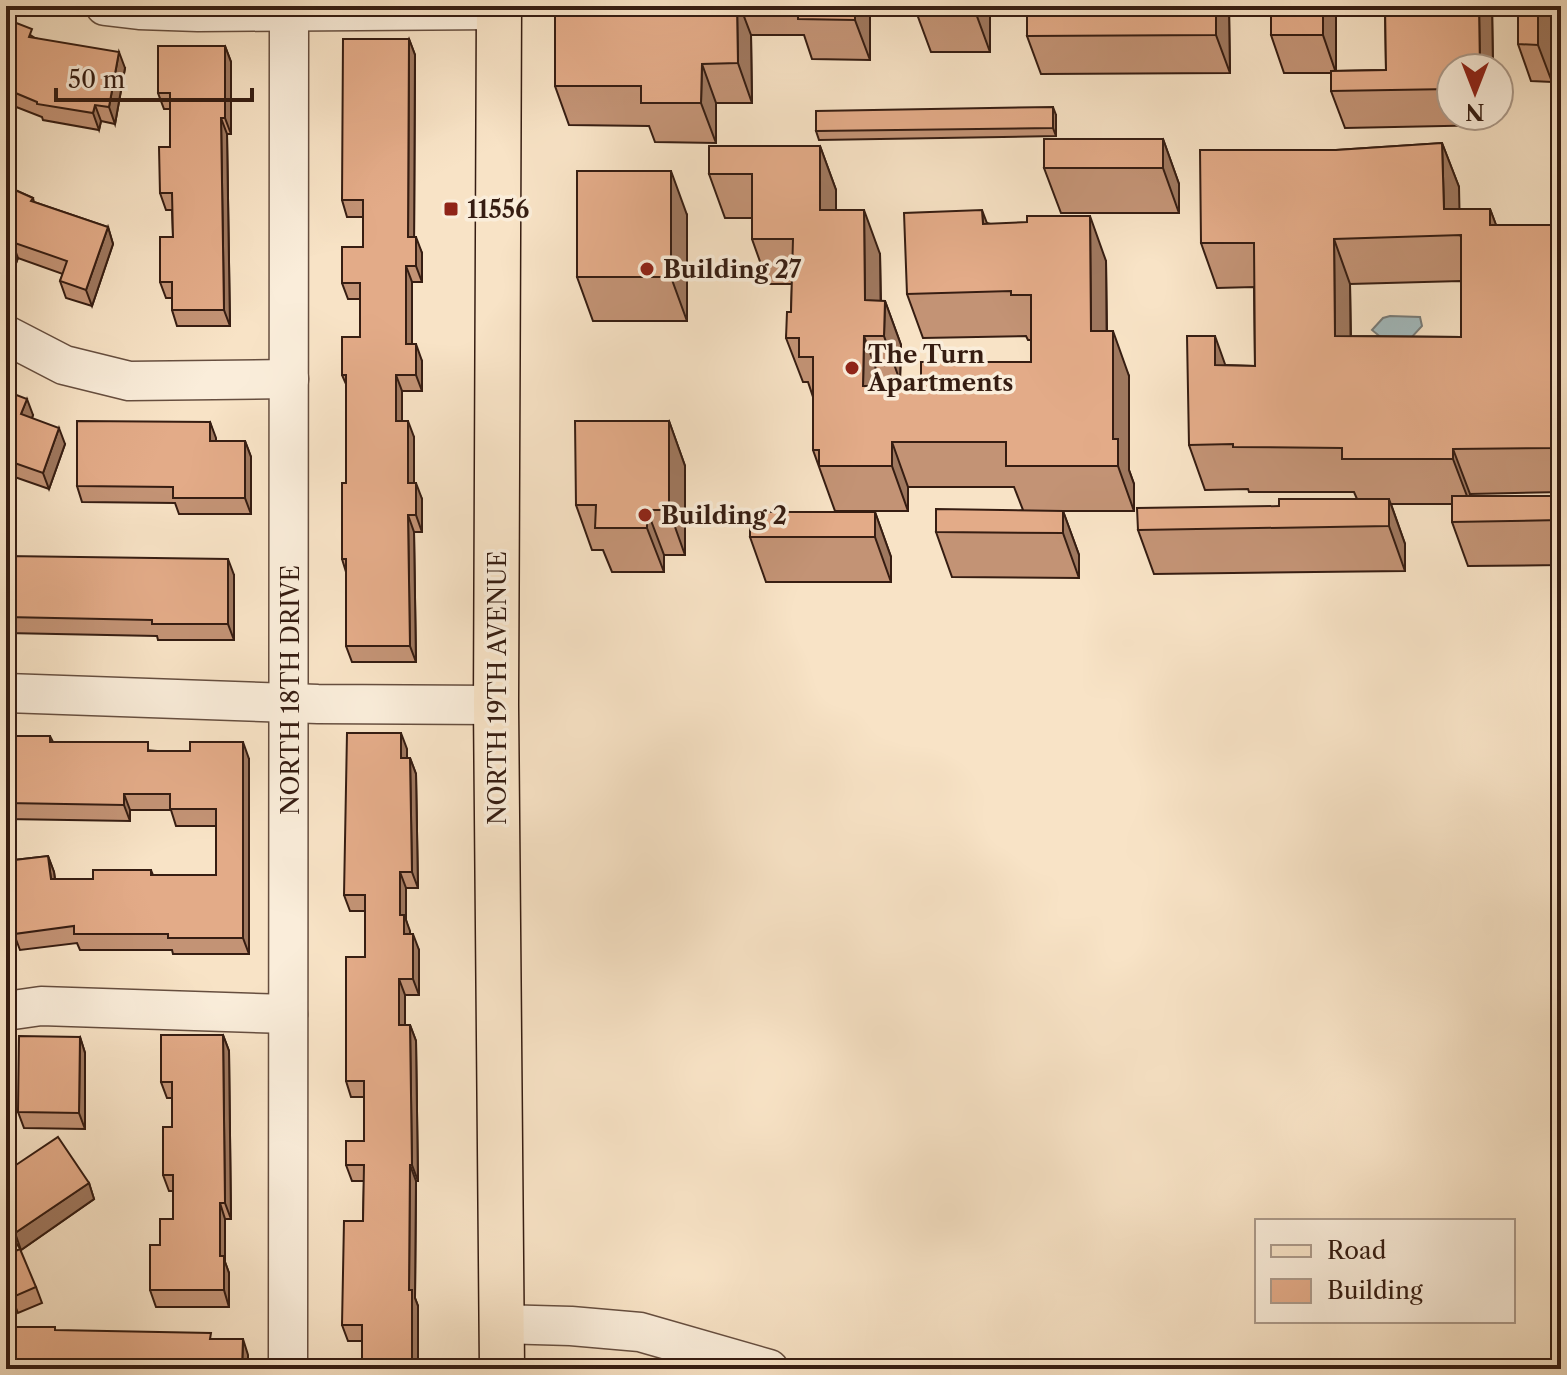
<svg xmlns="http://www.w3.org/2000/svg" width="1567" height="1375" font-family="'Libre Caslon Text',serif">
<rect width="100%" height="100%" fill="#f8e3c6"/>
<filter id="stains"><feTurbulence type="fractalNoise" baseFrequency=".0025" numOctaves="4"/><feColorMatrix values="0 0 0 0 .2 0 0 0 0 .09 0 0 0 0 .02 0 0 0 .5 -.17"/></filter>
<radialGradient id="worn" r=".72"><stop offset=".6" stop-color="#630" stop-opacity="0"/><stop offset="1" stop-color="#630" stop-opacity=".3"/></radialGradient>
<path fill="#a2bbbf" stroke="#777c7a" stroke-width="2" d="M1390,316L1420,317L1422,326L1411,338L1390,345L1372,330L1383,318Z"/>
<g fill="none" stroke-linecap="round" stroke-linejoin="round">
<g stroke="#664e3f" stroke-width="41">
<g id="minor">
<path d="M105,6L139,10L198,12L499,10"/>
<path d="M6,335L64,365L129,381L289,379"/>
<path d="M6,693L318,704L496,705"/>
<path d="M6,1011L41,1006L288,1014"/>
<path d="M502,1324L571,1326L640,1332L769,1369"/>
<path d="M288,1369L289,12"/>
</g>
</g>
<g stroke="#361d12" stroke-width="47">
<path id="major" d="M499,6L496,705L502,1369"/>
</g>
<use href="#minor" stroke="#faedda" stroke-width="38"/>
<use href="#major" stroke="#f8e3c6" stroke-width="44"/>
</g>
<g fill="#c39375" stroke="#361d12" stroke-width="2" fill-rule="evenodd">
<path d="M555,6H870V60L812,59L804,35H751L752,103H716V143L655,142L649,126L569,125L555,86Z"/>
<path d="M914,6H990V52H931Z"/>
<path d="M1336,6V71L1386,70L1385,6H1492L1493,68H1451V116H1493V125L1345,128L1331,91V73H1284L1271,35Z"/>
<path d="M1518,6H1552V82L1531,81L1518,44Z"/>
<path d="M1229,9L1230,73L1041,74L1027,36Z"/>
<path d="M6,19L35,38L125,68L115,124L101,121L99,130L43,120L42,117L6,103Z"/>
<path d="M409,39L415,55L414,237L422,253V282H412V344L422,361V391H402V421L414,437V483L422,499V532H414L416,662H352L346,646V572L342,559L346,483V384L342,375L360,337V299H348L342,283L363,247V217H347L342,200Z"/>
<path d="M225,46L231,62V134H227L230,326H177L172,310V298H166L160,282L173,237L172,210H166L160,193L170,147V109H164L158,93Z"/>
<path d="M1056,115V136L819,140L816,131Z"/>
<path d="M1163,139L1179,184V213H1061L1044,168Z"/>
<path d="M1442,143L1459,187V209H1490L1496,225H1552L1553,229H1561V492L1470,494V496H1561V565L1468,566L1452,522V504H1391L1405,544V571L1154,574L1138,530L1279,506L1357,499L1354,492H1249L1248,489L1205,490L1189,445L1225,365L1255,366L1254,287L1217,288L1201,243L1336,150ZM1461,281V337L1351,336L1350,284Z"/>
<path d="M820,146L836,190V210L880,254L881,301H885L901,345L900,381L880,380V386H921L1031,362V340H1028L1026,336L923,338L907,294L987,223L1106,261L1107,331L1129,376V470L1134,484V511H1063L1079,555V578L952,577L936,532L1023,510L1014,487H908V511H835L813,450V397L808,382H803L786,338L791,312L792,284H768L752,239V218H725L709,174Z"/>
<path d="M6,186L33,198L34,202L108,227L113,244L92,306L66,298L60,281L63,274L18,258L15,266L6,262Z"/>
<path d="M687,215V321H593L577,277Z"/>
<path d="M6,391L33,415L32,418L65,444L49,489L6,474Z"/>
<path d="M669,421L685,466V555H664V572H612L603,550H592L576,505Z"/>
<path d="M210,422L216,441H245L251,457V514H179L175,503L82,502L77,486Z"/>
<path d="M875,512L891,557V582H766L750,537Z"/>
<path d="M6,556L234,575V640H158L157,636L6,633Z"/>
<path d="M6,736H50L53,742L249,759V954H173L172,950H80L77,943L20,950L14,934L6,935V861L48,856L54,872L55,879H93L151,870L153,875H216V826H176L171,810H130V821L6,819Z"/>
<path d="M407,749V758H410L416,774L418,888H406V920L410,934L419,950V995H405V1025H410L416,1041L418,1181H416L415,1298L418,1306V1369L362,1341H348L342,1325L363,1221L364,1181H352L346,1165L364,1141V1097H351L346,1081L365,957V911H350L344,895Z"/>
<path d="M223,1035L229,1051L231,1219H225V1262L229,1273V1307H156L150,1290L160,1245L173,1219V1191H169L163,1175L172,1127V1098H167L161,1082Z"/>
<path d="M80,1037L85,1053V1129L24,1128L18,1112Z"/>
<path d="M6,1157L13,1167L89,1183L94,1199L21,1250L6,1228Z"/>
<path d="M6,1255L36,1287L42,1303L18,1313L6,1283Z"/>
</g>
<g fill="#9f785f" stroke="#361d12" stroke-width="2">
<path d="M737,6H740L751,35L752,103L738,63Z"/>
<path d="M855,6H870V60L855,20Z"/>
<path d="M974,6H990V52L974,8Z"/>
<path d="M1216,6H1228L1229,9L1230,73L1216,35Z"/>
<path d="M1323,6H1336V73L1323,35Z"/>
<path d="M1479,6H1492L1493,68H1480Z"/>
<path d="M1538,6H1552V82L1538,45Z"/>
<path d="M409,39L415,55L414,253L408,237Z"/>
<path d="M225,46L231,62V134L225,118Z"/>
<path d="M119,52L125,68L115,124L109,107Z"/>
<path d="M702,64L716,103V143L701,103Z"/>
<path d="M95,105L101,121L99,130L93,113Z"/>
<path d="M1053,107L1056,115V136L1053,128Z"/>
<path d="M221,118L227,134L230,326L224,310Z"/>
<path d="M1163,139L1179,184V213L1163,168Z"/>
<path d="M1442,143L1459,187L1460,235L1444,209Z"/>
<path d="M820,146L836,190V254L820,210Z"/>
<path d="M671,171L687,215V321L671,277Z"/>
<path d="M1490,209L1507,254L1490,225Z"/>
<path d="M864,210L880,254L881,336L865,300Z"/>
<path d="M982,210L999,255L983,224Z"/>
<path d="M1090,216L1106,261L1107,376L1091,331Z"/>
<path d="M108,227L113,244L92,306L86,290Z"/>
<path d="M416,237L422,253V282L416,266Z"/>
<path d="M1334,239L1350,284L1351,381L1335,336Z"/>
<path d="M12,242L18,258L15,266L9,250Z"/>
<path d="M406,266L412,282V361L406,344Z"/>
<path d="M885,301L901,345L900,381L884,336Z"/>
<path d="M1113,331L1129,376V470L1134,484V511L1118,466L1113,439Z"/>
<path d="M864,336L880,380L879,430L863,386Z"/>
<path d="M1215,336L1231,381L1215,365Z"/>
<path d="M416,344L422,361V391L416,375Z"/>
<path d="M396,375L402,391V437L396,421Z"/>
<path d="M27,399L33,415L27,430L21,414Z"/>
<path d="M1556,420L1561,434V462L1556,448Z"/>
<path d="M408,421L414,437V499L408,483Z"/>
<path d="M669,421L685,466V555L669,510Z"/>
<path d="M210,422L216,438V457L210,441Z"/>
<path d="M59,428L65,444L49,489L43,473Z"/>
<path d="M245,441L251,457V514L245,498Z"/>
<path d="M892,442L908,487V511L892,466Z"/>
<path d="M1453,449L1470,494V504L1453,459Z"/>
<path d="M416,483L422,499V532L416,515Z"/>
<path d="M1389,499L1405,544V571L1389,526Z"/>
<path d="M647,510L664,555V572L647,528Z"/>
<path d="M1063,511L1079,555V578L1063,533Z"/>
<path d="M875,512L891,557V582L875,537Z"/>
<path d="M408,515L414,532L416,662L410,646Z"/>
<path d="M228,559L234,575V640L228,624Z"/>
<path d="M401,733L407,749V774L401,758Z"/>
<path d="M243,742L249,759V954L243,938Z"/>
<path d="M410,758L416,774L418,888L412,872Z"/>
<path d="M124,794L130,810V821L124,805Z"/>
<path d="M48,856L54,872L57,896L51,879Z"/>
<path d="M400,872L406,888V920L410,931V950L404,934L400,915Z"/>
<path d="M413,934L419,950V995L413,979Z"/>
<path d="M399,979L405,995V1041L399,1025Z"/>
<path d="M410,1025L416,1041L418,1181L412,1165Z"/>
<path d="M223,1035L229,1051L231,1219L225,1203Z"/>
<path d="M80,1037L85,1053V1129L79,1113Z"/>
<path d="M410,1165L416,1181L415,1298L418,1306V1369H412L409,1290Z"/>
<path d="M89,1183L94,1199L21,1250L15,1233Z"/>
<path d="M220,1203L225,1219V1262L229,1273V1307L224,1290L220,1256Z"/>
<path d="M243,1339L248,1355V1369H242Z"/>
</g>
<g fill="#e3ab88" stroke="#361d12" stroke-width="2" fill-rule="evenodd">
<path d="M555,6H737L738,63L702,64L701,103H641V86H555Z"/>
<path d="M798,6H855V20L798,19Z"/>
<path d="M914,6H974V8L914,7Z"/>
<path d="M1027,6H1216V35L1027,36Z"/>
<rect x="1271" y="6" width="52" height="29"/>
<path d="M1385,6H1479L1480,68H1451V89L1331,91V71L1386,70Z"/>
<path d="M1518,6H1538V45L1518,44Z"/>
<path d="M6,19L32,29L29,37L119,52L109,107L95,105L93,113L37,104V102L6,89Z"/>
<path d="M343,39H409L408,237H416V266H406V344H416V375H396V421H408V483H416V515H408L410,646H346V559H342V483H346V375H342V337H360V283H342V247H363V200H342Z"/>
<path d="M158,46H225V118H221L224,310H172V282H160V237H173L172,193H160L159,147H170V93H158Z"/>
<path d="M1053,107V128L816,131V111Z"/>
<rect x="1044" y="139" width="119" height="29"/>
<path d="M1442,143L1444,209H1490V225H1552V229H1561V420H1556V448L1453,449V459H1342V448L1233,447V444L1189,445L1187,336H1215V365L1255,366L1254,243H1201L1200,150H1336ZM1461,235V337L1335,336L1334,239Z"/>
<path d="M709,146H820V210H864L865,300L885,301L884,336H864L863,386H921V362H1031V295H1011V291L907,294L904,213L982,210L983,224L1027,222V216H1090L1091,331H1113V439H1118V466H1006V442H892V466H819V450H813V357H799V338H786L787,312H791L793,239H752V174H709Z"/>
<rect x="577" y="171" width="94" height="106"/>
<path d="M6,186L33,198L31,201L108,227L86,290L60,281L67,261L12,242L9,250L6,248Z"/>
<path d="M6,391L27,399L21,414L59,428L43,473L6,460Z"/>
<path d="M77,421L210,422V441H245V498H173V487L77,486Z"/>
<path d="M575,421H669V510H647V528H595L596,505H576Z"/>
<path d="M1452,496H1561V520L1452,522Z"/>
<path d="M1279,499H1389V526L1138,530L1137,508L1279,506Z"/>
<path d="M936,509L1063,511V533L936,532Z"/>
<rect x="750" y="512" width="125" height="25"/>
<path d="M6,556L228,559V624H152V620L6,617Z"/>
<path d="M347,733H401V758H410L412,872H400V915H404V934H413V979H399V1025H410L412,1165H410L409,1290H412V1369H362V1325H342L344,1221H363L364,1165H346V1141H364V1081H346V957H365V895H344Z"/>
<path d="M6,736H50V742H148V751H190V742H243V938H168V934H74V926L14,934L12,917L6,918V861L48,856L51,879H93V870H151V875H216V809H170V794H124V805L6,803Z"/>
<path d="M161,1035H223L225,1203H220V1256H224V1290H150V1245H160V1219H173V1175H163V1127H172V1082H161Z"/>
<path d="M19,1036L80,1037L79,1113L18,1112Z"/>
<path d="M58,1137L89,1183L15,1233L6,1221V1157L13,1167Z"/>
<path d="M20,1249L36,1287L13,1297L6,1281V1255Z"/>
<path d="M6,1327H55V1330L211,1333L210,1339H243L242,1369H6Z"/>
</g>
<g fill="#8f2418" stroke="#faedda" stroke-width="3">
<rect x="443" y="201" width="16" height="16" rx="4"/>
<circle cx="647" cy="269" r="8"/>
<circle cx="852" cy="368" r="8"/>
<circle cx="645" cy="515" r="8"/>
</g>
<g text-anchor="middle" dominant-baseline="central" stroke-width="7" stroke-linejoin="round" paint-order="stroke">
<g font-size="24" font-weight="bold" fill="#361d12" stroke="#faedda" text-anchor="start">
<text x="467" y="209">11556</text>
<text x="663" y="269">Building 27</text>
<text x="868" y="354">The Turn<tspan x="868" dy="28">Apartments</tspan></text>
<text x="661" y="515">Building 2</text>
</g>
<g font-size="24" fill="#361d12" stroke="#faedda">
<text transform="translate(497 688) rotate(-90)">NORTH 19TH AVENUE</text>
<text transform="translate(290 690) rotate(-90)">NORTH 18TH DRIVE</text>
</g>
</g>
<rect width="1567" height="1375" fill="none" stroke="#f8e3c6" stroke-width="32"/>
<rect x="8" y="8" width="1551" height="1359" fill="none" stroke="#361d12" stroke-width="4"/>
<rect x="16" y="16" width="1535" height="1343" fill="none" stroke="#361d12" stroke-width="2"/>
<rect x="1255" y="1219" width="260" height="104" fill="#faedda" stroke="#ac9a8a" stroke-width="2"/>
<rect x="1271" y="1245" width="40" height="12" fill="#f8e3c6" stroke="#ac9a8a" stroke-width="2"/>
<text x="1327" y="1259" font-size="24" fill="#361d12">Road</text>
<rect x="1271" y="1279" width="40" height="24" fill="#e3ab88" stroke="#ac9a8a" stroke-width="2"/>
<text x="1327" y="1299" font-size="24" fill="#361d12">Building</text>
<g transform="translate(1475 92) rotate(180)"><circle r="38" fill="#faedda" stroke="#ac9a8a" stroke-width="2"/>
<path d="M0-6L14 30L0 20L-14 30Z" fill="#8f2418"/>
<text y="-12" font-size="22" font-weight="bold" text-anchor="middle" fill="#361d12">N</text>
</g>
<path d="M56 88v12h196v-12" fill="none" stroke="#361d12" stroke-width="4"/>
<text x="68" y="88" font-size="24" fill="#361d12" stroke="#faedda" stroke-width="6" paint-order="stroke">50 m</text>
<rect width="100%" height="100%" filter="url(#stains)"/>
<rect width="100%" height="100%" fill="url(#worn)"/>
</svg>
